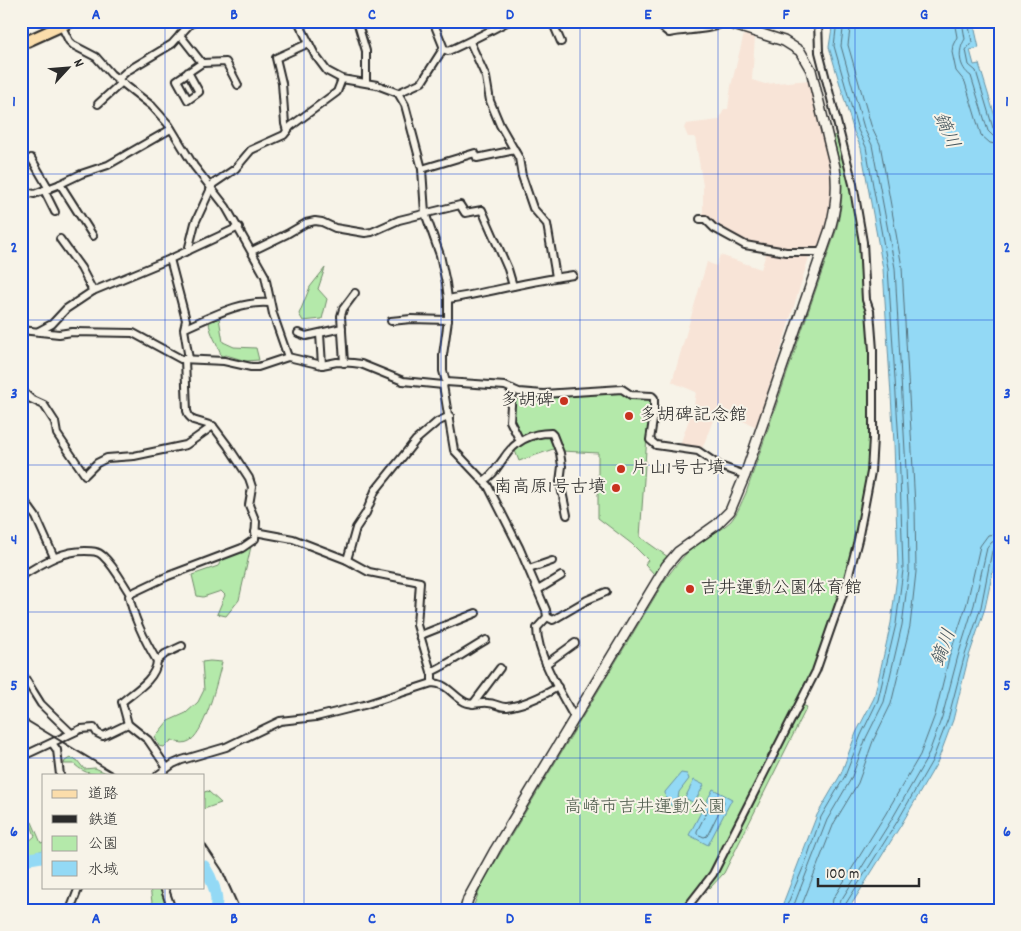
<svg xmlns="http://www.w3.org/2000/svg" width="1021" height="931" font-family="Dekko,'Klee One',sans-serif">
<rect width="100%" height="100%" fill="#f7f3e8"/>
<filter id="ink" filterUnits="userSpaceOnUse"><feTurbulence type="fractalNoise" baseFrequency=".02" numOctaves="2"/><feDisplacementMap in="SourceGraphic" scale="10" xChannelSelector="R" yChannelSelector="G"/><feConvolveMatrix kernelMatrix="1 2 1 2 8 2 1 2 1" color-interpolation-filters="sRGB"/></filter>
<g filter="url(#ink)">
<g fill="#f8e4d7">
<path d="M744,34L755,37L752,80L765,84L810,80L833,181L830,218L819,250L806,252L745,245L715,227L703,215V186L695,137H688L684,128L686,124L719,120L724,109H728L731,86Z"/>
<path d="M767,251L810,254L757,427L717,410L702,449L680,445L694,405L696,392L672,382L707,262L716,266L720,255L761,269Z"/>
</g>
<g fill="#b4e9aa" stroke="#708a6a">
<path d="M842,134L865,243L869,299L874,311L876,388V438L868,505L860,541L802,705L807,707L724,873L710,888L708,886L689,910H472L482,884L665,580C675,566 685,553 699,543C709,535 722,530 731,521C738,513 741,503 746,493L836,231C846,193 842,173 833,136Z"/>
<path d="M325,268L318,289L327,299L322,319L303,321L299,314L310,287Z"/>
<path d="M219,318L223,342L234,347L256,348L259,360L246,361L226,355L221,356C219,344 209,334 209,321Z"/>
<path d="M621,392L630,397L652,400L647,436L640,537L668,557L655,575L645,564L648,560L632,544L598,518V453L562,451L559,447L519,461L514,448L523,437C510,431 513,415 514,402L524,395Z"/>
<path d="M252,542L239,600L226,616L217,614L225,595L221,591L203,597L197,596L192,575L218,566L220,563L219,553L233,551Z"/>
<path d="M210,661L222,662C218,678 204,738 187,742C182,744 176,742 172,740L164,747L159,746L155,737L168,721L186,713L198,702L204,690L202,662Z"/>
<path d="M70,758L77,760L84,769L95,768L111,775C95,775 86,775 74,764H64L65,761Z"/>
<path d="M208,791L221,803L204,809V792Z"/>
<path d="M30,822H32L41,843L44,842V850L30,854L21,873V835L27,843L35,836Z"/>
<path d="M150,887H160L168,910H153Z"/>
</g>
<g fill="#93d9f5" stroke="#6993a4">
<path d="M833,21H973L979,48L970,50L974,65L979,64L1000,133V523L998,548L985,608L968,659L953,720L937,763L901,825L848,910H778L782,906L817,815L841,774L856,733L874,698L891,623L898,569L894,443L883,269L861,148L854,132L829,47Z"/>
<path d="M681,773L687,774L689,779L679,792L677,804L672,806L666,802L665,792Z"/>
<path d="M694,780L704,785L694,803L685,798Z"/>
<path d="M713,789L732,799L708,845L689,835Z"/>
</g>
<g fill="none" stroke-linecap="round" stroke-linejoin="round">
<g stroke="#55717c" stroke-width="1">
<path d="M954,21L957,37L953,45L952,52L956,71L965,82L981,135L990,143L1000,145"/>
<path d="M962,21L965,39C957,51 959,68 971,76L988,131L993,136L1000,138"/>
<path d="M968,21L972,42L966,50L969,65L976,71L993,128L996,131H1000"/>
<path d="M717,796L723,800L724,802L707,836L704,837L697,834V831L714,798Z"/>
<path d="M785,910L806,861L821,817L845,776L861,735L878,700L896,624L903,570L899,443L888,268L866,147L858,130L834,46L837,21"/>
<path d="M792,910L827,820L851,779L866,738L884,702L902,625L909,571L908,506L895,268L872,145L864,128L841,46L844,21"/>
<path d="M800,910L834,823L858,783L873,741L891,704L910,626L916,572L915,506L902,267L880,144L871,125L848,45L851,21"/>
<path d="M831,910L833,899L885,815L920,755L935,715L950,654L967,603L980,546L988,535L1000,533"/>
<path d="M838,910L840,902L892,819L927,758L942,717L958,656L974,605L987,548L992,542L1000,540"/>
<path d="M844,910L845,905L897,822L932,761L948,719L964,658L981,607L992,551L995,547L1000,546"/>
</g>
<g stroke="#93d9f5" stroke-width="12">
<path d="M21,860L44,856"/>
<path d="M204,866C211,877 220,897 215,910"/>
</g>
<g stroke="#2b2b2b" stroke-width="10">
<g id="street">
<path d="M59,21L69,41L73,45L96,57L111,74L152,106L169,125L194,166L226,207L265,276L273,314L288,357"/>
<path d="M183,21C188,26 192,23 198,21"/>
<path d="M298,21L315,55L327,71L342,79L377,85L398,93L405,105L422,169L425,213L440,255L446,283L448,299V320L443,355V371L446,382L443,385L454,450L488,486L519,547L546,610L547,617L537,628C537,656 562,695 575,719"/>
<path d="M357,21L366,51V82"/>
<path d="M403,21L404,23"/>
<path d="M552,21L561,42"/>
<path d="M654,21L669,33C687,29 707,31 723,23"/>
<path d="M180,35L202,63L177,80L188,100L199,92L188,72"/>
<path d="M470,42L486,77L490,101L500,125L519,158L522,176L533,208L547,224L556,277"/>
<path d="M443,49L448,51C469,42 489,31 509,21"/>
<path d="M202,63L226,62L238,85"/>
<path d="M117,80L127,71L172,44L189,25V21"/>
<path d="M398,93L422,82L443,49V46L433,21"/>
<path d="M98,104L121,83"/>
<path d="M287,131L285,124L282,83L276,58L309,43"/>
<path d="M31,158L49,189"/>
<path d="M422,169L475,153L477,158L515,150"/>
<path d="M60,184L93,236"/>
<path d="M44,190L55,212"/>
<path d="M21,191L34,194L58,185L81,174L108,165L171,129"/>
<path d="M700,219H705L714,228L745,245L786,252H822"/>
<path d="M60,239L81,268L93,291"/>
<path d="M188,251L195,223L213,184L235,169L251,150L284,135L291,126L337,92L342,79"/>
<path d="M252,251L287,234L306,223L315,221L322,222L335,228L365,233L372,232L399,220L460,205L465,213L482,210L508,269L513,286"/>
<path d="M448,299C490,292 531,281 573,275"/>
<path d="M391,321L411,319L448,320"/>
<path d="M185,328C211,317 241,300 270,303"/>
<path d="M21,330L59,334L72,332L133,333L181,359L224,361L251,367H258L288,357L322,365L337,362L353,363L361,364L403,381L443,385"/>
<path d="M39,331L52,324L66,309L93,291L170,259"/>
<path d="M298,333L306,336L342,328"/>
<path d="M320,334L322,365"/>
<path d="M189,359L184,329L186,320L170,259L239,227"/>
<path d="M344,363L341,316L343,309L355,293"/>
<path d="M446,382L505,386L519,392L543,394L622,389L631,395L652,396L654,398V413L650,440L656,445L698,451L720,466L745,475"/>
<path d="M512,389L510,421L520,441"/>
<path d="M21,390L31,399L44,405L55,422L57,434L85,475L97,463L107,458L134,456L186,445L213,426"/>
<path d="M483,481C493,476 497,467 504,458C515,441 531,433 551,433L553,435L560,453L562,466L560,482L567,515"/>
<path d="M21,496L36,517L54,557"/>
<path d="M255,532L293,539L347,560L369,572L420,582L417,625L432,675V683"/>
<path d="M347,560L356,528L366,513L375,491L416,440L437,422L450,416"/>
<path d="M529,569L552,561"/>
<path d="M21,576C42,564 60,551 85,551C92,551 98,551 103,556C114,566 122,582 130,594L129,596C134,619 145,641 157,661"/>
<path d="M538,590L561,576"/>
<path d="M130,594L168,576L242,548L255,539L256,522L249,505L252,487L249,478L228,446L213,426L193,420L189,416L187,411L185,359"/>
<path d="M547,617L553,620L587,600L606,592"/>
<path d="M421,635L476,613"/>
<path d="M546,664L575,643"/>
<path d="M21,672L41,704L71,733"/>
<path d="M431,672C451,663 467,651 486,640"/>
<path d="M473,704L500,668"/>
<path d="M52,743L57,750L60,775"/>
<path d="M21,757L81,729L94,728L97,733L103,736L128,724"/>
<path d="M167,768L148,740L128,724L122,702C135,691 156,679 157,661L165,654L182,646"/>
<path d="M158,775L173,764L182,760L226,747L280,721L316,717L364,705L432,683C447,683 453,696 465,702C472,706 481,702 488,703C495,703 501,708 507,707C523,705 544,695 558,687"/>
<path d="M164,887L172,910"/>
<path d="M70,910L79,887"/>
<path d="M685,910L713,874L816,671L847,582L858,540L871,472L873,438V350L870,311L866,300L863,242L853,184L819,52L818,21"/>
</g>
</g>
<g stroke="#2b2b2b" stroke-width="12">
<path id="secondary" d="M467,910L466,906L468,899L495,850L666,566L678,552L716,525L730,511L745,475L830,229C836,208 838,189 835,167L811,70L800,51L784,41L721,21"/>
</g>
<g stroke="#2b2b2b" stroke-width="14">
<path id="primary" d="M21,44L72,21"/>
</g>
<use href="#street" stroke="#f7f3e8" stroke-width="6"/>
<use href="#secondary" stroke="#f7f3e8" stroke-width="9"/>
<use href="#primary" stroke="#fbddab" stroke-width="10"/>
<g stroke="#2b2b2b" stroke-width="2">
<path d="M21,717L117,775"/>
<path d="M204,843L222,870L240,910"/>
</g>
</g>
</g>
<path fill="none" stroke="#1d4ed8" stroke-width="1" stroke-opacity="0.55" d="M165,21V775M304,21V910M441,21V910M580,21V910M718,21V910M855,21V910M21,174H1000M21,320H1000M21,465H1000M21,612H1000M21,758H1000M165,887V910"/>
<g fill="#c8321e" stroke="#f7f3e8" stroke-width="2">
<circle cx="564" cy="401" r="5"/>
<circle cx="629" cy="416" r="5"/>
<circle cx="621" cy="469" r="5"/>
<circle cx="616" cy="488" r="5"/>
<circle cx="690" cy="589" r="5"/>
</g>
<g text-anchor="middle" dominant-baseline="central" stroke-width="4" stroke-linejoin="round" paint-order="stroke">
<g font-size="18" fill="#2b2b2b" stroke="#f7f3e8" text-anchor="start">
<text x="554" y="401" text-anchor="end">多胡碑</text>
<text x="639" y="416">多胡碑記念館</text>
<text x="631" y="469">片山1号古墳</text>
<text x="606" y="488" text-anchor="end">南高原1号古墳</text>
<text x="700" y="589">吉井運動公園体育館</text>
</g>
<g font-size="18" fill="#4d5a4b" stroke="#f7f3e8">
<text x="645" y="808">高崎市吉井運動公園</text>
</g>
<g font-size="19" font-style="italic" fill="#45565e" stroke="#f7f3e8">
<text transform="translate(945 131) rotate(67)">鏑川</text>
<text transform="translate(945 648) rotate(-69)">鏑川</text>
</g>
</g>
<rect width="1021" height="931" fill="none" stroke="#f7f3e8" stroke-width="55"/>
<rect x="42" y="774" width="162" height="115" fill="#f7f3e8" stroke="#a5a39c"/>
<rect x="52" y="790" width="25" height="8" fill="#fbddab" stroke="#a5a39c"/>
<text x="88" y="798" font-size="15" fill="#2b2b2b">道路</text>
<rect x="52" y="815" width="25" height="8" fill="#2b2b2b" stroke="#a5a39c"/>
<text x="88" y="824" font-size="15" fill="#2b2b2b">鉄道</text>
<rect x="52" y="836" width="25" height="15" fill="#b4e9aa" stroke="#a5a39c"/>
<text x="88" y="848" font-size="15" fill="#2b2b2b">公園</text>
<rect x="52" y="861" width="25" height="15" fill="#93d9f5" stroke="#a5a39c"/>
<text x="88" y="874" font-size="15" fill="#2b2b2b">水域</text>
<g transform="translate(68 68) rotate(64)" stroke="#f7f3e8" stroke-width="4" paint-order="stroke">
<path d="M0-4L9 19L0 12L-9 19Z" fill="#2b2b2b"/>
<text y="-8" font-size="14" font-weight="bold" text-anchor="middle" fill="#2b2b2b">N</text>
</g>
<path d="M818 878v8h101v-8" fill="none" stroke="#2b2b2b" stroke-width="2.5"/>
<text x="826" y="878" font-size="15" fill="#2b2b2b" stroke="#f7f3e8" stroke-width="4" paint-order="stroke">100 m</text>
<rect x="28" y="28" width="966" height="876" fill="none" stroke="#1d4ed8" stroke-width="2"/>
<g font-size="16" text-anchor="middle" font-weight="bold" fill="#1d4ed8">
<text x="96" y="19">A</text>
<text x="234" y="19">B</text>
<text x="372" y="19">C</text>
<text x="510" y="19">D</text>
<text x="648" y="19">E</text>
<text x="786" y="19">F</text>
<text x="924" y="19">G</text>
<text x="14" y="106">1</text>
<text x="1007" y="106">1</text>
<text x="14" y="252">2</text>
<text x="1007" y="252">2</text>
<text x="14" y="398">3</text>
<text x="1007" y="398">3</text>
<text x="14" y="544">4</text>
<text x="1007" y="544">4</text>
<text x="14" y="690">5</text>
<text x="1007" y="690">5</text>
<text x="14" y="836">6</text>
<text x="1007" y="836">6</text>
<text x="96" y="923">A</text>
<text x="234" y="923">B</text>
<text x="372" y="923">C</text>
<text x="510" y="923">D</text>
<text x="648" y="923">E</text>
<text x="786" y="923">F</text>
<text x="924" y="923">G</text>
</g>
</svg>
